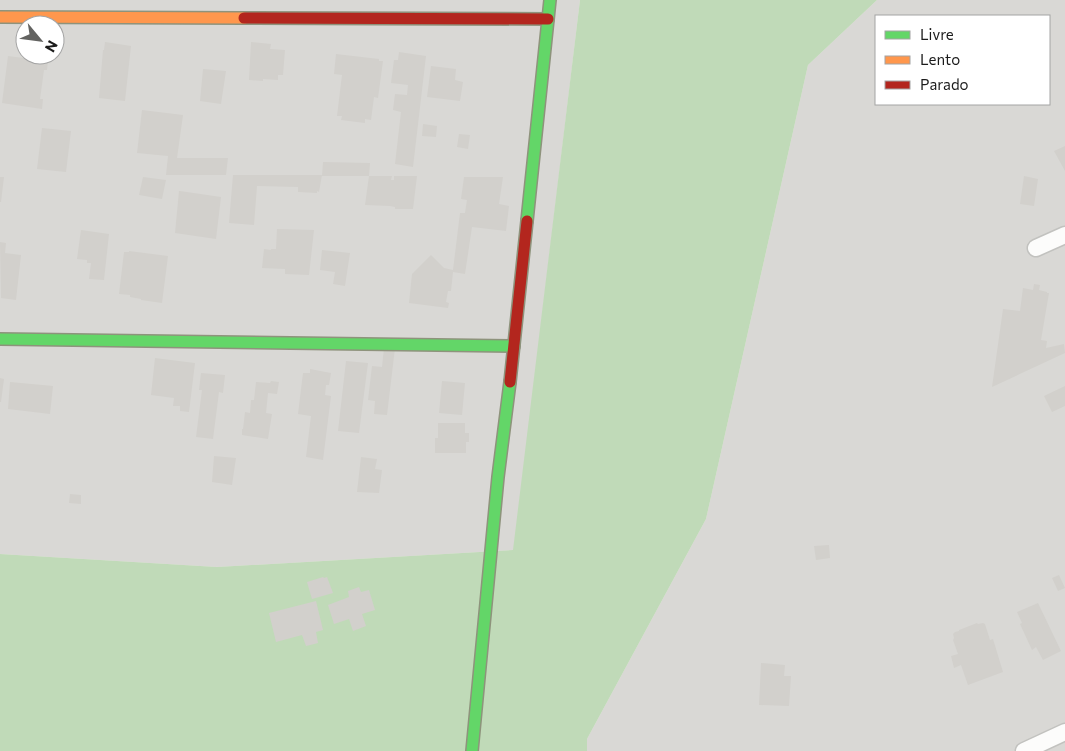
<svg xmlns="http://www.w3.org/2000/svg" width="1065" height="751" font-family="Commissioner,sans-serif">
<rect width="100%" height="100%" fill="#eae9e3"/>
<g fill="#d9d8d5" fill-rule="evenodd">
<path d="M0,0H580L514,550L217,567L0,554ZM25,25H55V55H25Z"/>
<path d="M877,0H1065V751H587V739L706,519L808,65ZM876,16H1049V104H876Z"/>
</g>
<path fill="#c0dab8" d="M580,0H877L808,65L706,519L587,739V751H0V554L217,567L513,550Z"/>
<g fill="#d2d0cc">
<path d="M105,42L131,46L125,101L99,98L103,50H104Z"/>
<path d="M251,42L271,44L270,49L285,50L283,75H278V80L263,79V81L249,80Z"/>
<path d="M399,52L426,56L413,167L395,164L401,112L393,110L395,94L407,95L408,85L391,83L394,60H398Z"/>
<path d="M336,54L379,59V61H383L378,98L374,97L371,120L365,119V123L341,120L342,116H337L342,75L334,74Z"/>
<path d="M8,56L48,61L47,70H44L40,99H43L42,109L2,103Z"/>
<path d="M431,66L456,69L455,80L463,82L460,101L427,97Z"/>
<path d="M203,69L226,71L221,104L200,101Z"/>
<path d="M142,110L183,115L177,158H228L226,175H166L168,156L137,153Z"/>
<path d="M423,124L437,126L436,137L422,136Z"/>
<path d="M42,128L71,131L66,172L37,169Z"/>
<path d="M459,134L470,135L468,149L457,147Z"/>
<path d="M1065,146V171L1054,151Z"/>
<path d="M323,162L370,163L369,176H322Z"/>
<path d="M233,175H322L319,192L317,191V193L298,192V187L257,186L254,225L229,223Z"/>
<path d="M369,176H392L391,180H394V176H417L413,209H395V207L390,206L365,205Z"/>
<path d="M1024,176L1038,179L1034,206L1020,204Z"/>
<path d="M0,177H4L1,202H0Z"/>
<path d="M143,177L166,180L162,199L139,195Z"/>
<path d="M464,177H503L499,204L509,206L506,231L472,227L465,274L453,272L451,291H448L446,302L449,303L448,308L409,303L412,274L431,255L444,268L453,270L460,213H465L467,200L461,199Z"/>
<path d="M179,191H180L221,197L216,239L175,233Z"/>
<path d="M277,229L314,230L309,275L285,274V269L262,268L264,249L271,250V249H276Z"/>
<path d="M81,230L109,234L104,280L89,279L91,263H87V260L77,259Z"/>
<path d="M0,242L6,243L5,253L21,255L16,300L1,298Z"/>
<path d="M322,250L350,253L345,286L333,284L335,272L320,270Z"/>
<path d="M129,251L168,256L162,303L141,300V299L130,297V295L119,294L124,252H129Z"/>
<path d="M1034,284L1040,285L1039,290L1047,292V293H1049L1041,340L1047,341L1046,348L1064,344L1065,353L992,387L1003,309L1020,311L1023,288L1033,290Z"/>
<path d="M384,348H395L387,415L374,414L375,401L368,400L372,366L382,367Z"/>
<path d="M155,358L195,363L189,412L180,411V406H173L174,398L151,395Z"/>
<path d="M346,361L368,363L359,433L338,431Z"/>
<path d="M310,369L331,373L329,385H326L325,395L331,396L323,460L306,457L311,416L298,414L303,373H310Z"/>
<path d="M201,373L225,375L223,393L219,392L213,439L196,437L202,390H199Z"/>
<path d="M0,378L4,379L1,402H0Z"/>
<path d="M271,381L279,382L277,394L268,393L266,413L272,414L268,439L242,435V429H243L245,412L250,413L251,400H254L256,382L270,383Z"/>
<path d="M442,381L465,383L462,415L439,413Z"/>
<path d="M10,382L53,386L50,414L8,409Z"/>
<path d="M1065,386V406L1052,412L1044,396Z"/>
<path d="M438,423H465V433H469V442H466V453H435V438H438Z"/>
<path d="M214,456L236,458L232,485L212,482Z"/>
<path d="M361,457L377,459L375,469L382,470L379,493L357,492Z"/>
<path d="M70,494L81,495V504L69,503Z"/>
<path d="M829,545L830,558L816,560L814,546Z"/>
<path d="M1059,575L1065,588L1058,591L1052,578Z"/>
<path d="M323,577L324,578L327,577L333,593L312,599L307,582Z"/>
<path d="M359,587L361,592L369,590L375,610L362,614L366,626L353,631L349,619L334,624L328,605L349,597L348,591Z"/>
<path d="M316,601L323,630L316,632L318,643L306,646L302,635L276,642L269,613Z"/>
<path d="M1038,603L1061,651L1043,660L1036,647L1032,650L1020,624L1022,623L1017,612Z"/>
<path d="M977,623L978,624L983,623L985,624L990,640L993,639L1003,672L968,685L961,665L954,668L951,656L958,654L953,640L954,638L953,634L955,632L959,631V630Z"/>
<path d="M761,663L785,665L784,676H791L789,706L759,705Z"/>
</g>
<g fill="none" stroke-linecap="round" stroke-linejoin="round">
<g stroke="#c2c2bf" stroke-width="19">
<g id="street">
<path d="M1036,248L1065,235"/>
<path d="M1024,751L1065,732"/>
</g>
</g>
<g stroke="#8e937c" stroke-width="14">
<g id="fast">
<path d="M527,221L550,0"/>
<path d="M0,339L514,346"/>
<path d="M472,751L498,477L510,382"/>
</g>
</g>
<g stroke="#8e937c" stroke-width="14">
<path id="slow" d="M0,17L244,18"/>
</g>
<g stroke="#8e937c" stroke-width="14">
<g id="jam">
<path d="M244,18L548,19"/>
<path d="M510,382L527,221"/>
</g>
</g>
<use href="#street" stroke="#fcfcfb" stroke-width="16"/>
<use href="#fast" stroke="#63d668" stroke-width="11"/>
<use href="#slow" stroke="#ff974d" stroke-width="11"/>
<use href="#jam" stroke="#b3261e" stroke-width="11"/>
</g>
<rect x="875" y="15" width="175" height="90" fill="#ffffff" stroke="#a4a4a4"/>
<rect x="885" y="31" width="25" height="8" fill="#63d668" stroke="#a4a4a4"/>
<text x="920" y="40" font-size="15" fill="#1b1b1b">Livre</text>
<rect x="885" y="56" width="25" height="8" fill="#ff974d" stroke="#a4a4a4"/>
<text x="920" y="65" font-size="15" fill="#1b1b1b">Lento</text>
<rect x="885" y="81" width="25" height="8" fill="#b3261e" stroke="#a4a4a4"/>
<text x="920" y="90" font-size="15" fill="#1b1b1b">Parado</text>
<g transform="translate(40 40) rotate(119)"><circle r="24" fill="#ffffff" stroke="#a4a4a4"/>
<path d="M0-4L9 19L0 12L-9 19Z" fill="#636361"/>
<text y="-8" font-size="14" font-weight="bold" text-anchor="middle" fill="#1b1b1b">N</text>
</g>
</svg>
